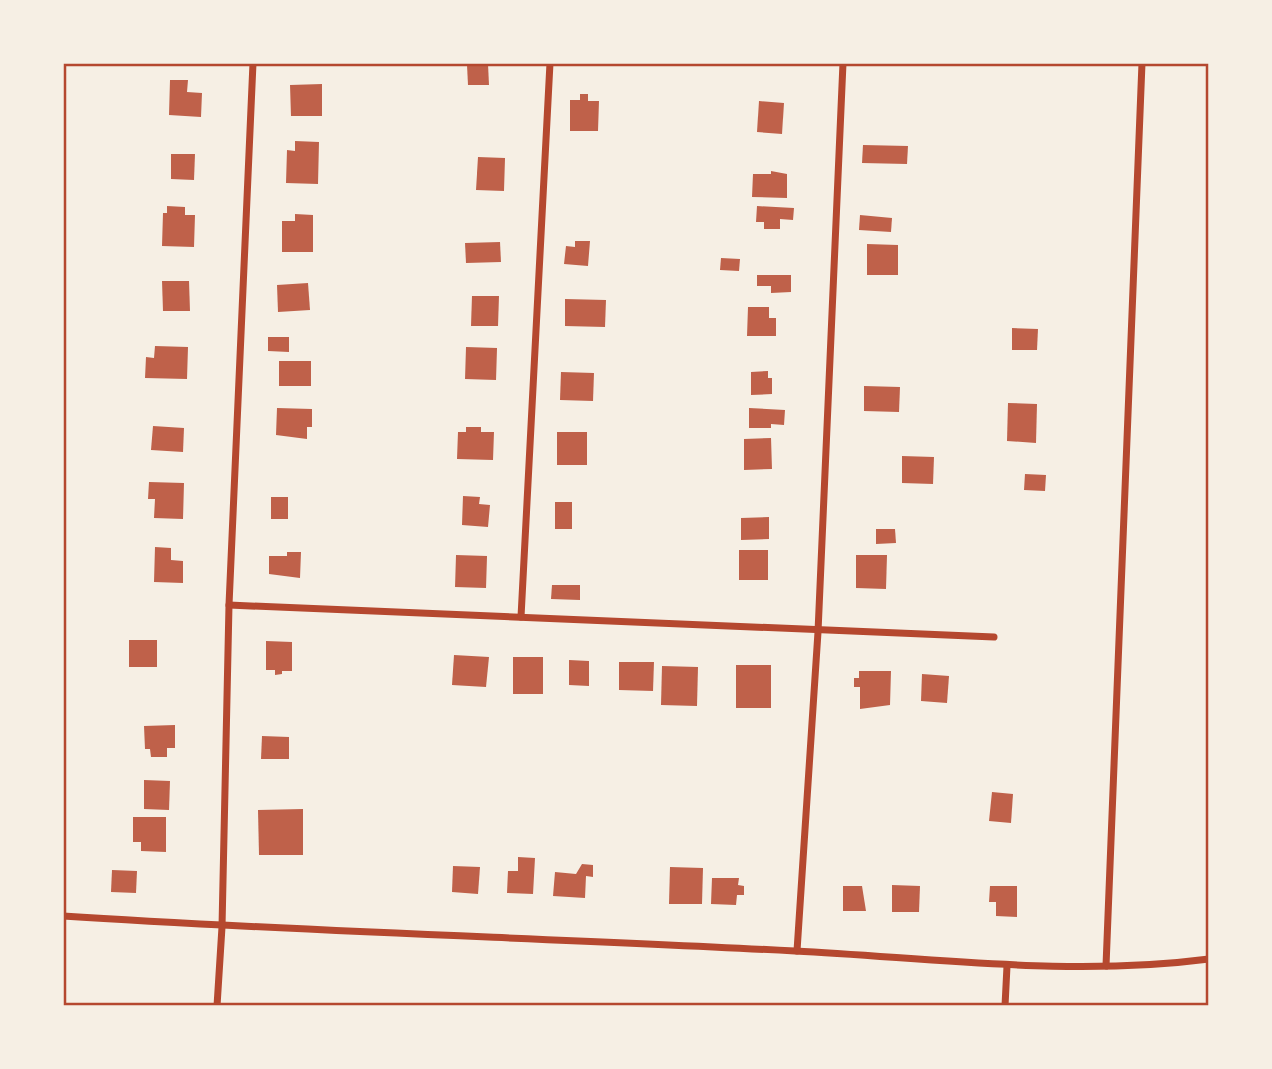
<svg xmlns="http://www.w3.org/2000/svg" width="1272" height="1069" font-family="'Source Serif 4',serif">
<rect width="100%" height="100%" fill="#f6efe4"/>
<g fill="#bf614a">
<path d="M488,64L489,85H468L467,65Z"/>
<path d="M170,80H188L187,92L202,93L201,117L169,115Z"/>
<path d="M322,84V116H291L290,85Z"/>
<path d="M580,94H588V101H599L598,131H570V100H580Z"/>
<path d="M759,101L784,103L782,134L757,132Z"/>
<path d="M295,141L319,142L318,184L286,183L287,150L295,151Z"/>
<path d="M863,145L908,146L907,164L862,163Z"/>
<path d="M171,154H195L194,180L171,179Z"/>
<path d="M478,157L505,158L504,191L476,190Z"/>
<path d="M771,171L787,174V198L752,197L753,174H771Z"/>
<path d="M167,206L185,207V215H195L194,247L162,246L163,213H167Z"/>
<path d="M757,206L794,208L793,220L780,219V229H764V222H756Z"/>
<path d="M295,214L313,215V252H282V221H295Z"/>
<path d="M860,215L892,218L891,232L859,230Z"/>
<path d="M575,241H590L588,266L564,264L566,246L575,247Z"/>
<path d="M500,242L501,262L466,263L465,243Z"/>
<path d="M867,244L898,245V275H867Z"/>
<path d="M721,258L740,259L739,271L720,270Z"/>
<path d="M757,275H791V292L771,293V286H757Z"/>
<path d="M162,281H189L190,311H163Z"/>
<path d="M308,283L310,310L278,312L277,285Z"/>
<path d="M472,296H499L498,326H471Z"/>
<path d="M565,299L606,300L605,327L565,326Z"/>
<path d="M748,307H769V318H776V336H747Z"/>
<path d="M1012,328L1038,329L1037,350H1012Z"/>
<path d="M268,337H289V352L268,351Z"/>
<path d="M155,346L188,347L187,379L145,378L146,357L154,358Z"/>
<path d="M466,347L497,348L496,380L465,379Z"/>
<rect x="279" y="361" width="32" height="25"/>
<path d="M768,371V378H772V394L751,395V372Z"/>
<path d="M561,372L594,373L593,401L560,400Z"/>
<path d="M864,386L900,387L899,412L864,411Z"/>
<path d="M1008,403L1037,404L1036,443L1007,441Z"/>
<path d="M277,408L312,409V427H307V439L276,435Z"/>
<path d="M749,408L785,410L784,425L771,424V428H749Z"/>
<path d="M153,426L184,428L183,452L151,450Z"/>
<path d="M466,427H481V432H494L493,460L457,459L458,432H466Z"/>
<rect x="557" y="432" width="30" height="33"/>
<path d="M771,438L772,469L744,470V439Z"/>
<path d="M902,456L934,457L933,484L902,483Z"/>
<path d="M1025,474L1046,475L1045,491L1024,490Z"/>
<path d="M149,482L184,483L183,519L154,518L155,499H148Z"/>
<path d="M463,496L480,497L479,504L490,505L488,527L462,525Z"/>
<rect x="271" y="497" width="17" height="22"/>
<rect x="555" y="502" width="17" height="27"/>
<path d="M769,517V539L741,540V518Z"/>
<path d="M876,529H895L896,543L876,544Z"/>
<path d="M155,547L171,548V560L183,561V583L154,582Z"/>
<rect x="739" y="550" width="29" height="30"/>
<path d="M287,552H301L300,578L269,574V556H287Z"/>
<path d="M456,555L487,556L486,588L455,587Z"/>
<path d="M856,555H887L886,589L856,588Z"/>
<path d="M552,585H580V600L551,599Z"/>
<rect x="129" y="640" width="28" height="27"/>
<path d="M266,641L292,642V671H282V674L275,675V670H266Z"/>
<path d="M454,655L489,657L486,687L452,685Z"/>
<rect x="513" y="657" width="30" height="37"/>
<path d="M569,660L589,661V686L569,685Z"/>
<path d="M619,662H654L653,691L619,690Z"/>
<rect x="736" y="665" width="35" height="43"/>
<path d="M662,666L698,667L697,706L661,705Z"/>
<path d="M859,671H891L890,705L860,709V687H854V678H859Z"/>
<path d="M922,674L949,676L947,703L921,701Z"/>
<path d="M175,725V748H167V757H151L150,749H145L144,726Z"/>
<path d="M262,736L289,737V759H261Z"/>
<path d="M144,780L170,781L169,810L144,809Z"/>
<path d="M992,792L1013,794L1011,823L989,821Z"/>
<path d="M303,809V855H259L258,810Z"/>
<path d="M133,817H166V852L141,851V842H133Z"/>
<path d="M518,857L535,858L533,894L507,893L508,871H518Z"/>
<path d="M582,864L593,865V877L586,876L585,898L553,896L555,872L576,874Z"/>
<path d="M453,866L480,867L478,894L452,892Z"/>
<path d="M670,867L703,868L702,904H669Z"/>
<path d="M112,870L137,871L136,893L111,892Z"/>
<path d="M712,878H739L738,885L744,886V895H737L736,905L711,904Z"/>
<path d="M892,885L920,886L919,912H892Z"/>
<path d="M843,886H862L866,911H843Z"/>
<path d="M990,886H1017V917L996,916V902H989Z"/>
</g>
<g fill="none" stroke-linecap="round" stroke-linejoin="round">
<g stroke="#b5482f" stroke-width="7">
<path d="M229,605L994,637"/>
<path d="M521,617L550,63"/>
<path d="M63,916C307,932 551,938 795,951C933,958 1071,977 1209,959"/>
<path d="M797,951L818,632L843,63"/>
<path d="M1106,966L1142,63"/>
<path d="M217,1006L222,927L229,605L253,63"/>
<path d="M1005,1006L1007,966"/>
</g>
</g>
<rect width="1272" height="1069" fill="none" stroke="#f6efe4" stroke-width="130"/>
<rect x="65" y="65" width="1142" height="939" fill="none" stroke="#b5482f" stroke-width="2.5"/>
</svg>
